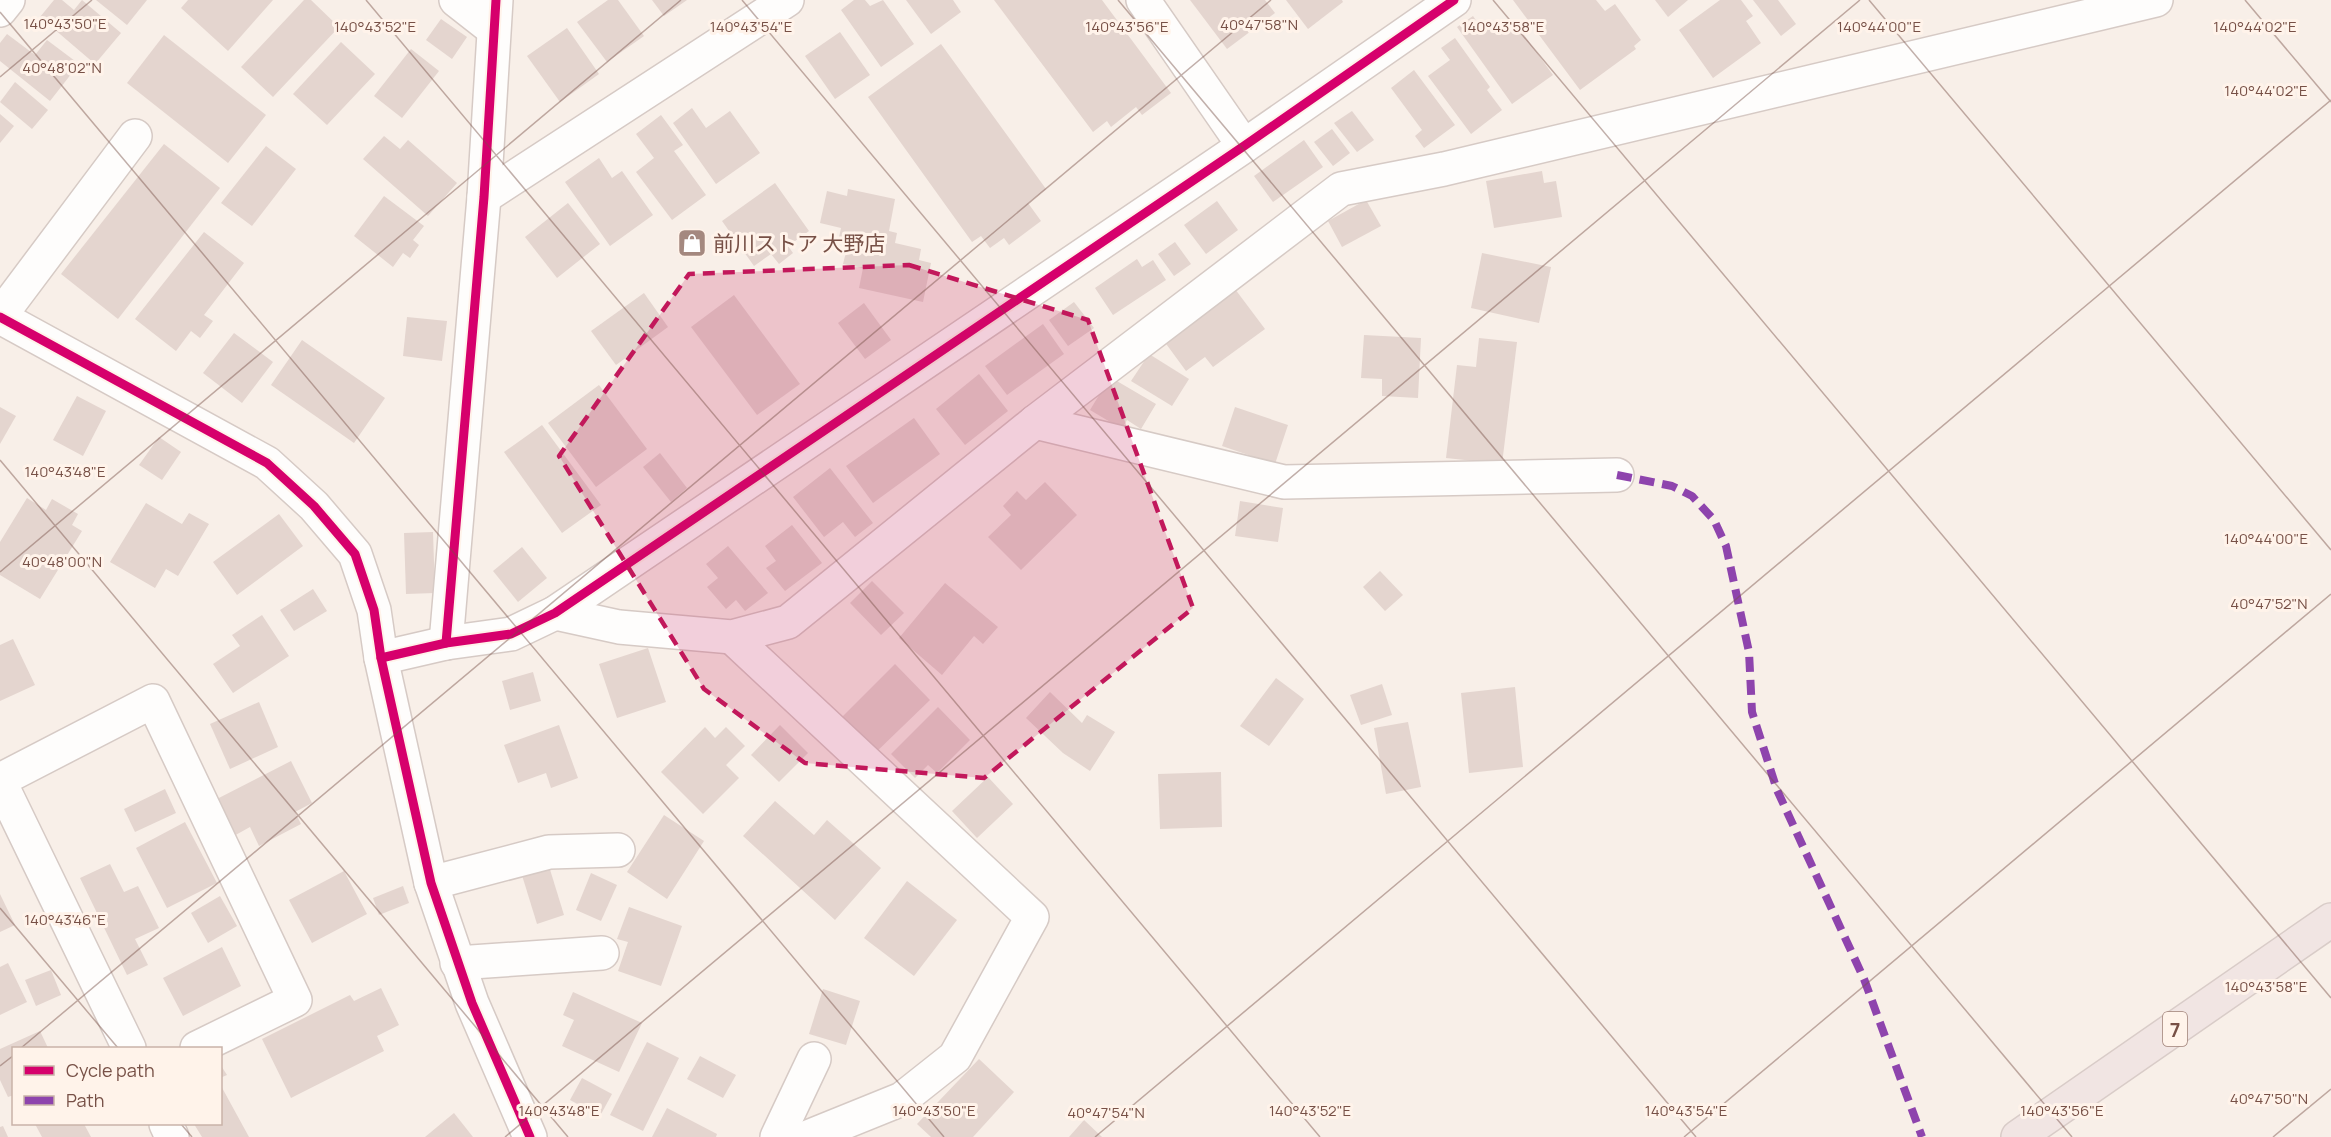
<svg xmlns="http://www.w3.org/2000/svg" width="2331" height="1137" font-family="Manrope,'Noto Sans JP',sans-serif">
<rect width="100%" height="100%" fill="#f8efe8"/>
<g fill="#e4d5cf">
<path d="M54,0H62L74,10L82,0L121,33L95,64L40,17Z"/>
<path d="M96,0H147L127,25Z"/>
<path d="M188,0H273L228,51L181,8Z"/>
<path d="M304,0H311L339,27L273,97L241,67Z"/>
<path d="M608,0H618L644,36L607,62L577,22Z"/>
<path d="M652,0H687L664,16Z"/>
<path d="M854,0H865L870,6L883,0L914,44L881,67L841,10Z"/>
<path d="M906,0H953L961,12L931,34Z"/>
<path d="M994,0H1102L1171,93L1142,115L1136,107L1111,127L1107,121L1093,132Z"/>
<path d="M1190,0H1265L1275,13L1227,49Z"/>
<path d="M1286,0H1342L1343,2L1308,29Z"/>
<path d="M1513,0H1596L1605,11L1615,4L1641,40L1634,46L1636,49L1580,90Z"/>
<path d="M1655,0H1688L1668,17Z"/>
<path d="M1720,0H1741L1753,16L1746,21L1761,43L1713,78L1679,30Z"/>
<path d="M1753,0H1778L1796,24L1781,36Z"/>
<path d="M1473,16L1482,29L1489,24L1496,34L1514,21L1553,75L1512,104L1457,27Z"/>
<path d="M441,19L467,37L452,59L426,40Z"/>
<path d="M567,28L599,74L560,102L527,56Z"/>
<path d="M840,32L870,75L835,99L805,56Z"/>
<path d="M7,34L35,55L47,40L79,64L50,101L0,61V43Z"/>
<path d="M164,35L266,115L228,163L127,83Z"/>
<path d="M1455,38L1490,87L1487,90L1502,110L1471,134L1428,76L1450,60L1441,48Z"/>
<path d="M341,42L375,74L327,125L293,94Z"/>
<path d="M941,44L1046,189L1028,203L1041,221L1009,245L1004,238L990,248L981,236L972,242L868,97Z"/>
<path d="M411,49L439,71L402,118L374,96Z"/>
<path d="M1414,70L1455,125L1424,148L1415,136L1422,130L1391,88Z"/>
<path d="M15,82L48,110L32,129L0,102Z"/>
<path d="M692,108L706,128L730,111L760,153L716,184L673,123Z"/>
<path d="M1352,111L1374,140L1357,152L1334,123Z"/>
<path d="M0,114L14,126L0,143Z"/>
<path d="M661,115L683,145L674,151L706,195L672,220L636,172L654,158L636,134Z"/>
<path d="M1332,129L1350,153L1333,166L1314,142Z"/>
<path d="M384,136L400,149L408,140L457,183L428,216L363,159Z"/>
<path d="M1304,140L1323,167L1273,202L1254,176Z"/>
<path d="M164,144L220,188L118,319L61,274Z"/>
<path d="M266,146L296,169L252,226L221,203Z"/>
<path d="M599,158L612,178L622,171L653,215L610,246L565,182Z"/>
<path d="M1542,171L1544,183L1556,181L1562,217L1494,228L1486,181Z"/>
<path d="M775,183L809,231L788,246L793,253L779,264L771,254L754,266L722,221Z"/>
<path d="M848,189L895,199L889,231L897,233L895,243L921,249L919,260L931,263L923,302L859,288L863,268L843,264L848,244L838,242L841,228L820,223L827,191L847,196Z"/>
<path d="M384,196L424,226L413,240L419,245L410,258L403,253L393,267L354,236Z"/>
<path d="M1366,200L1381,226L1342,247L1328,221Z"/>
<path d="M1217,201L1238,230L1206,254L1184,225Z"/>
<path d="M568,203L600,244L557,278L525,237Z"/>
<path d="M204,232L244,263L204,315L213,321L200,338L191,331L176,351L135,319Z"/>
<path d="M1175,242L1191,264L1174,276L1158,254Z"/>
<path d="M1482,253L1551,267L1539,323L1471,308Z"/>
<path d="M1137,259L1142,267L1153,260L1166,280L1113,315L1095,288Z"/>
<path d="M1235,289L1265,329L1213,367L1205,357L1186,371L1164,341Z"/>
<path d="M644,293L668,327L616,365L591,331Z"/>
<path d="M734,295L800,384L757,415L691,327Z"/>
<path d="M1074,302L1094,328L1068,346L1049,320Z"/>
<path d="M864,303L891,340L865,359L838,323Z"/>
<path d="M407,317L447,321L442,361L403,356Z"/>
<path d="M1043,324L1064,354L1007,395L985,366Z"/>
<path d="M234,333L273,362L242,403L203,373Z"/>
<path d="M1364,335L1421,338L1418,398L1382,396V379L1361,378Z"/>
<path d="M1479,338L1517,342L1502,464L1446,458L1457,365L1476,367Z"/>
<path d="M302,340L385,398L354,443L271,385Z"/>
<path d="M1149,354L1189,379L1172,406L1131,381Z"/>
<path d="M979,374L1008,411L965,445L936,409Z"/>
<path d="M1110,377L1156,404L1141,429L1127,420L1122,429L1090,410Z"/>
<path d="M599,385L647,449L596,487L548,423Z"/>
<path d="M77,396L106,411L83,456L53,440Z"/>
<path d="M0,407L16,416L0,444Z"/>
<path d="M1235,407L1288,425L1275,464L1222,446Z"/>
<path d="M914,418L940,454L873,503L846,466Z"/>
<path d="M542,425L601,505L562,533L504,452Z"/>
<path d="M159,437L181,452L162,480L139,465Z"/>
<path d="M660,453L687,488L671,502L643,467Z"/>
<path d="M830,468L873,523L855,537L843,522L824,537L793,497Z"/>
<path d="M1045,482L1077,515L1021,570L988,537L1011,515L1003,506L1017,491L1026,500Z"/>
<path d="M27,498L46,510L52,499L78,514L72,525L82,531L40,599L0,575V542Z"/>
<path d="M1240,501L1283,508L1278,542L1235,536Z"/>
<path d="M146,503L182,524L189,513L209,524L178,576L166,569L155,588L110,562Z"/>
<path d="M279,514L303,546L237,595L213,562Z"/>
<path d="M792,525L822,563L785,591L766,568L776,561L765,546Z"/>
<path d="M433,532L435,593L406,594L404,533Z"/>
<path d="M728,546L768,593L745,611L736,600L726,609L707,587L718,578L706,564Z"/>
<path d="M522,547L547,578L518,602L493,571Z"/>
<path d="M1380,571L1403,595L1385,611L1363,587Z"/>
<path d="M872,581L904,613L881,635L850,603Z"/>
<path d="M945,583L998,627L983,644L974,636L942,675L899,638Z"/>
<path d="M313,589L327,611L294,631L280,610Z"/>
<path d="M262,615L289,656L233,693L213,664L240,646L232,635Z"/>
<path d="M13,639L35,685L0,701V645Z"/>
<path d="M648,648L666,702L617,718L599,664Z"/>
<path d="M895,664L930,700L871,757L837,722Z"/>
<path d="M533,672L541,701L510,710L502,681Z"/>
<path d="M1276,678L1304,699L1269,746L1240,726Z"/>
<path d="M1382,684L1392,715L1361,725L1350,695Z"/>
<path d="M1515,687L1523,767L1469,773L1461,693Z"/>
<path d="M1050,692L1082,723L1087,715L1115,732L1090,771L1063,753L1026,718Z"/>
<path d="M259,702L278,747L230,769L210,724Z"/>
<path d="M938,707L970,740L937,773L928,765L915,778L891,754Z"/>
<path d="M1408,722L1421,787L1386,794L1374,728Z"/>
<path d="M559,725L578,778L551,788L546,773L518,783L504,745Z"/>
<path d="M780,725L808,753L779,782L751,755Z"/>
<path d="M705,727L715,738L726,727L745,746L726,765L739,778L703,814L661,772Z"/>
<path d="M291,761L312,803L295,812L301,824L259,846L250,827L232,837L213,801Z"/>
<path d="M1221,772L1222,827L1160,829L1158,774Z"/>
<path d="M988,777L1013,804L977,838L952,811Z"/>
<path d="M165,789L176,813L135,832L124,809Z"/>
<path d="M775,801L814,835L827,820L881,868L835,920L743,836Z"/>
<path d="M664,815L704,841L667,899L627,872Z"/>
<path d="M185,822L217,883L167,908L136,848Z"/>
<path d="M548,863L564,915L537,924L521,872Z"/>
<path d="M110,864L124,892L138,886L159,928L135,939L148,965L127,975L80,878Z"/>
<path d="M344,871L367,914L312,943L289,900Z"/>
<path d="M591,873L617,885L601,921L576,910Z"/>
<path d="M907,881L957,920L914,976L864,938Z"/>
<path d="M403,886L409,903L379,915L373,898Z"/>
<path d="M0,894L15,925L0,932Z"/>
<path d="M220,896L237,926L208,943L191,913Z"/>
<path d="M629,907L682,926L661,986L618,971L628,942L617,939Z"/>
<path d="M222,947L241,986L183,1016L163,978Z"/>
<path d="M8,963L27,1002L0,1015V967Z"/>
<path d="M51,970L61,995L36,1006L25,980Z"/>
<path d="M381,988L399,1025L377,1036L384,1051L291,1098L262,1039L350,995L354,1001Z"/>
<path d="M823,989L860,1001L846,1045L809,1034Z"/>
<path d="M573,992L642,1023L619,1072L562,1046L574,1020L563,1015Z"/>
<path d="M40,1031L48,1048H14V1095L8,1097L0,1080V1049Z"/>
<path d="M647,1042L679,1058L643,1131L610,1115Z"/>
<path d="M700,1056L736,1075L723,1098L687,1079Z"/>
<path d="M979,1059L1014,1092L973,1137H931L917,1124Z"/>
<path d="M220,1064L227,1075L220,1078Z"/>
<path d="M582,1078L612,1094L600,1116L570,1100Z"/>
<path d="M220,1084L249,1137H202L194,1124H220Z"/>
<path d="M667,1108L717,1134L716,1137H652Z"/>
<path d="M454,1113L473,1137H425Z"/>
<path d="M1084,1120L1102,1137H1069Z"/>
<path d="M35,1124H84L91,1137H42Z"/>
<path d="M3,1126L8,1137H0V1127Z"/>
</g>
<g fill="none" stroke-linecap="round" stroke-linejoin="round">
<g stroke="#d6cac5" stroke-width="36">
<g id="minor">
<path d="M456,0L493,29"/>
<path d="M1143,0L1244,146"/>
<path d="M0,10L8,0"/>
<path d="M484,197L787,0"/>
<path d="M0,316L135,136"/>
<path d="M0,317L267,463L314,506L355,554L374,610L381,658L431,883L472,1003L530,1137"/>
<path d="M1035,422L1341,189L1444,169L2156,0"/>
<path d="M555,613L619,627L732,637L788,622L1035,422L1284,482L1617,475"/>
<path d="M732,637L1032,917L955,1057L902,1099L808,1137"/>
<path d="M446,643L484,197L496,0"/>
<path d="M381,658L446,643L511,634L555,613L1244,146L1454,0"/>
<path d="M0,780L153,701L295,1000L197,1048"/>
<path d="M0,782L129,1048"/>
<path d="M431,883L549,852L618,850"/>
<path d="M457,963L602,953"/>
<path d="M166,1124L172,1137"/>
<path d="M777,1137L814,1059"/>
</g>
</g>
<g stroke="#d9ccc8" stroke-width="36">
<path id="highway" d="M2018,1137L2331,920"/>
</g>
<use href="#minor" stroke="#fefdfc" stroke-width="33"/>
<use href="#highway" stroke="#f1e5e3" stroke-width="33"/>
<path stroke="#8e44ad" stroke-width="8" stroke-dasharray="15 8" stroke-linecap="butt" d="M1617,475L1672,486L1692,496L1714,520L1726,546L1749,652L1752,712L1777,790L1864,979L1922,1137"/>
<g stroke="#fff3ea" stroke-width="13">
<g id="cycleway">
<path d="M0,317L267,463L314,506L355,554L374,610L381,658L431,883L472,1003L530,1137"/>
<path d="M446,643L484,197L496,0"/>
<path d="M381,658L446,643L511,634L555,613L1244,146L1454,0"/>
</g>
</g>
<use href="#cycleway" stroke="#d6006c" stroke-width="9"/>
</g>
<path fill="#c2185b" fill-opacity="0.2" stroke="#c2185b" stroke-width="4.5" stroke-dasharray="12 8" stroke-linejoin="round" d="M909,265L1088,320L1193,608L984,778L805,763L704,689L559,456L689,274Z"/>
<path fill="none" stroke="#775046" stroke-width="1.5" stroke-opacity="0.45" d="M366,0L1320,1137M742,0L1696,1137M1118,0L2072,1137M1493,0L2331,998M1869,0L2331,550M2245,0L2331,102M0,12L944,1137M0,77L92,0M0,460L568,1137M0,572L681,0M0,908L118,1048M21,1048L1271,0M0,1066L14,1055M181,1124L192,1137M505,1137L1860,0M1095,1137L2331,100M1684,1137L2331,594M2273,1137L2331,1089"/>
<defs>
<g id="shop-square" transform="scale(1.5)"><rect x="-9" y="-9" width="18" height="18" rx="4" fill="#a4887f" stroke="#fff3ea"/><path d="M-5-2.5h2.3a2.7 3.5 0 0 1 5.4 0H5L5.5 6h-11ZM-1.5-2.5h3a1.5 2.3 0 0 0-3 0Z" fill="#fff"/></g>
</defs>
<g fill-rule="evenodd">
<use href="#shop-square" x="692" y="243"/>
</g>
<g text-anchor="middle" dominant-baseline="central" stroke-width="6" stroke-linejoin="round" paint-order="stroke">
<rect fill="#fff3ea" stroke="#a08177" stroke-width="1.5" x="2163" y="1012" width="24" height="34" rx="4.5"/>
<g font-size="20" font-weight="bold" fill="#775046">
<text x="2175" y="1029">7</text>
</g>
<g font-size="21" fill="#775046" stroke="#fff3ea" text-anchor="start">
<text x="713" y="243">前川ストア 大野店</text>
</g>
</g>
<g font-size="15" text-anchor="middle" fill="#775046" stroke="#fff3ea" stroke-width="6" stroke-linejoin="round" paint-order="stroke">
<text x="65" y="29">140°43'50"E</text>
<text x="1259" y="30">40°47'58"N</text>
<text x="375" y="32">140°43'52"E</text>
<text x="751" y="32">140°43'54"E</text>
<text x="1127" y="32">140°43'56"E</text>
<text x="1879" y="32">140°44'00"E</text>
<text x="1503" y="32">140°43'58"E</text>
<text x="2255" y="32">140°44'02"E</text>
<text x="62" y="73">40°48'02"N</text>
<text x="2266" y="96">140°44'02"E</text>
<text x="65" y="477">140°43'48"E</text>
<text x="2266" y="544">140°44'00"E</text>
<text x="62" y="567">40°48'00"N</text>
<text x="2269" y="609">40°47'52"N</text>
<text x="65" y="925">140°43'46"E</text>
<text x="2266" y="992">140°43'58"E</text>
<text x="2269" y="1104">40°47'50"N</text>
<text x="559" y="1116">140°43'48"E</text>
<text x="934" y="1116">140°43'50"E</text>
<text x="1310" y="1116">140°43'52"E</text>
<text x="1686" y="1116">140°43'54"E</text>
<text x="2062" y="1116">140°43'56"E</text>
<text x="1106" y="1118">40°47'54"N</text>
</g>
<rect x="12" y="1047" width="210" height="78" fill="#fff3ea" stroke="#c9b2a8" stroke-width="1.5"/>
<rect x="24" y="1066" width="30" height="9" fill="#d6006c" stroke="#c9b2a8" stroke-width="1.5"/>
<text x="66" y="1077" font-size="18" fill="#775046">Cycle path</text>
<rect x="24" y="1096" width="30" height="9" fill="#8e44ad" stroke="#c9b2a8" stroke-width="1.5"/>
<text x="66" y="1107" font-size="18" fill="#775046">Path</text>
</svg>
